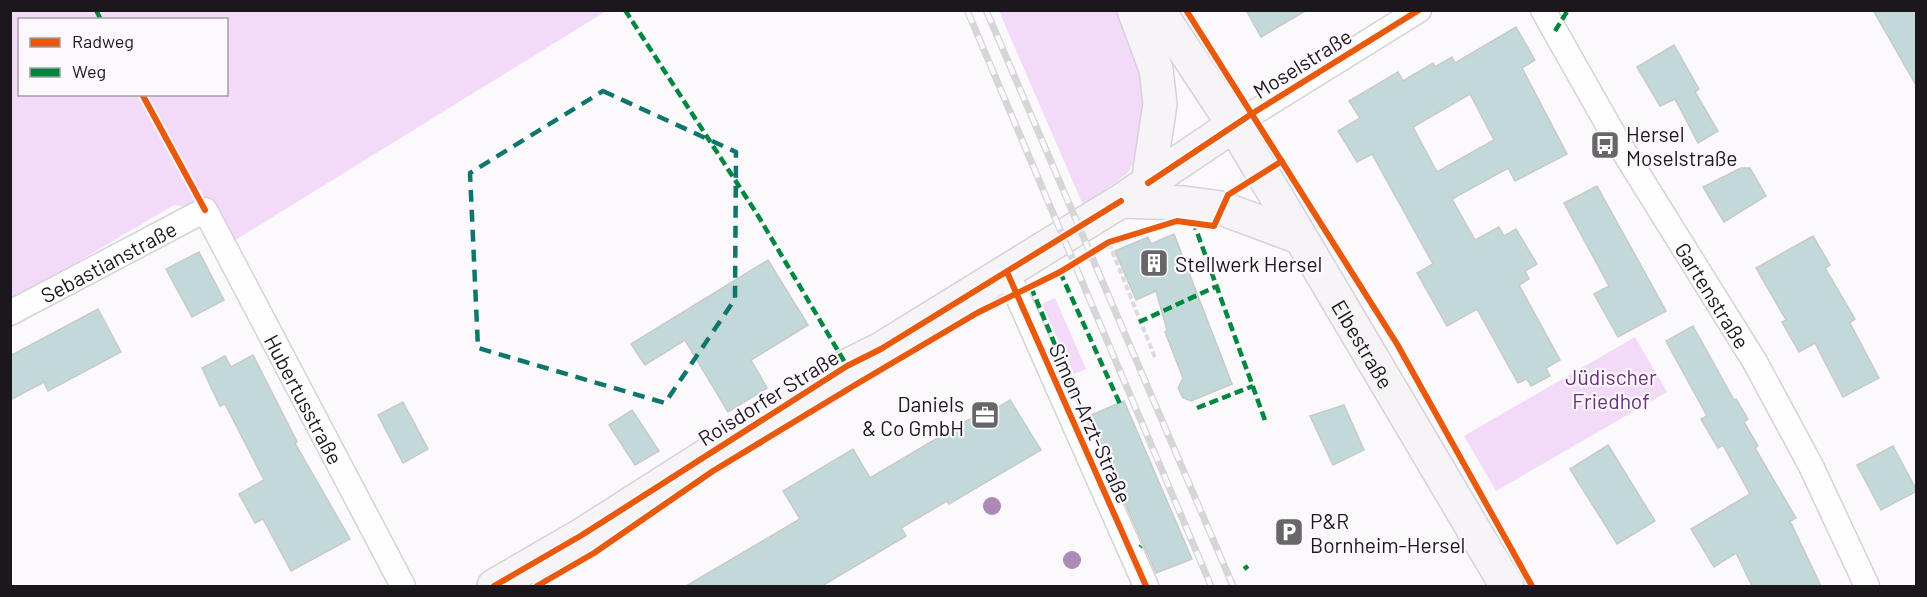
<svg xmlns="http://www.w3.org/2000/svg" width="1927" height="597" font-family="Barlow,sans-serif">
<rect width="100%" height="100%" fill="#fbf9fc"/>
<g fill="#f3daf9" fill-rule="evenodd">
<path d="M608,10L224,247L205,210L174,205L11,301L10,11ZM20,20H226V94H20Z"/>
<path d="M999,11H1119L1147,72L1141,148L1127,174L1083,205Z"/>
<path d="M1055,298L1086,369L1074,374L1042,304Z"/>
<path d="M1635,337L1667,392L1496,491L1464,436Z"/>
</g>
<g fill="#c3d9d9" stroke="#c7cacb" stroke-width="1.5" fill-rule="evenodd">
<path d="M1246,10H1307L1261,37Z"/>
<path d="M1873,10H1917V87Z"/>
<path d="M1516,27L1535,60L1522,68L1567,154L1515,181L1508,168L1452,199L1475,240L1499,227L1504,236L1516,229L1537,264L1525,271L1529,279L1519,285L1560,360L1546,368L1550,376L1531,386L1527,379L1518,383L1477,309L1447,326L1417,273L1433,264L1372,154L1357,162L1338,131L1360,118L1349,101L1398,72L1403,81L1433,63L1435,67L1452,57L1455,63ZM1470,94L1494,140L1437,172L1413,127Z"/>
<path d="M1674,45L1699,89L1695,92L1718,131L1698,143L1675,99L1660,106L1637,67Z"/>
<path d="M1741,168H1750L1766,196L1724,222L1703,187Z"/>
<path d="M1597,186L1666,311L1618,337L1594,294L1609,286L1564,203Z"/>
<path d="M1174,234L1232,384L1191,401L1183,398L1178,388L1183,378L1165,332L1167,330L1156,291L1136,300L1115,251L1148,237L1151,244Z"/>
<path d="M1813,236L1830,265L1825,268L1855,319L1850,323L1879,378L1843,397L1815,343L1799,352L1782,322L1786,320L1756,268Z"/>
<path d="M199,252L224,300L192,317L166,269Z"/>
<path d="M768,260L808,325L751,360L767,388L728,412L685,340L645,365L631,344Z"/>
<path d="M98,309L121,352L48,391L44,382L10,400V356Z"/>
<path d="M1693,326L1734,400L1736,399L1748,419L1744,422L1758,446L1755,448L1796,518L1790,521L1821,586H1752L1736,553L1714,567L1691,529L1750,494L1723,445L1718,448L1701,419L1707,416L1666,341Z"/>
<path d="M253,355L297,442L295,443L350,539L291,571L263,519L255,523L239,494L264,480L225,404L220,406L202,368L225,356L231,367Z"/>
<path d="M1010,400L1041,450L949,504L947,501L901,528L906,536L822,586H686L800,519L783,491L853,449L870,478L968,420L985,415Z"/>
<path d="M1124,401L1192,559L1156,573L1087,417Z"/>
<path d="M403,402L428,449L403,463L378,415Z"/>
<path d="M1344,405L1364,450L1333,465L1310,416Z"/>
<path d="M632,410L659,451L635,465L609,425Z"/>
<path d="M1608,445L1655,521L1617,544L1570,469Z"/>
<path d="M1893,446L1917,491L1881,510L1857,465Z"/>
</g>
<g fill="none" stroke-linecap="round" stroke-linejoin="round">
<g stroke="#d6d2d7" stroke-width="27">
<g id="minor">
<path id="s1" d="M1543,10L1616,139L1755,362L1811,466L1867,586"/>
<path d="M1234,125L1419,10"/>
<path d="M1007,272L1146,586"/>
<path id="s2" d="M10,313L205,210L403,586"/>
</g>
</g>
<g stroke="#d6d2d7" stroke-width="36">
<g id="secondary">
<path d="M1134,10L1156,69L1160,104L1148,183"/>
<path id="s3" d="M1158,10L1234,125L1507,586"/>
<path d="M1121,201L1184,203L1221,208L1299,237"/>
<path d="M494,586L582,535L847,366L881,349L1121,201L1234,125"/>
</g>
</g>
<path stroke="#dcdbdc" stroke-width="4" stroke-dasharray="6 3" stroke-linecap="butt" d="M1109,243L1156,360"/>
<use href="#minor" stroke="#fefeff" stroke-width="24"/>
<use href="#secondary" stroke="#f6f4f7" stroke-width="33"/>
<g stroke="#d6d6d7" stroke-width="7">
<g id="rail">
<path d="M967,10L1211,586"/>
<path d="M986,10L1233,586"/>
</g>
</g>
<use href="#rail" stroke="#fcf8fd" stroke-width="4.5" stroke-dasharray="14" stroke-linecap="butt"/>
<g stroke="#00873e" stroke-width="4.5" stroke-dasharray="9 4.5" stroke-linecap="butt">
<path d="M96,10L101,20"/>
<path d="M625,10L757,214L847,366"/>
<path d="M1555,31L1568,10"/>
<path d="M1193,221L1266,423"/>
<path d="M1060,272L1120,404"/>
<path d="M1031,287L1085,417"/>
<path d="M1139,322L1215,287"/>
<path d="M1197,408L1253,386"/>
<path d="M1092,436L1093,435"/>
<path d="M1111,482L1113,481"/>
<path d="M1140,547L1141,546"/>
<path d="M1244,569L1248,566"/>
</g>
<g stroke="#fcf8fd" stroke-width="10">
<g id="cycleway">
<path d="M1186,10L1397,344L1532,586"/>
<path d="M142,94L205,210"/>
<path d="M1148,183L1253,113L1419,10"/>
<path d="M1007,272L1146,586"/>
<path d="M494,586L582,535L847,366L881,349L1121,201"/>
<path d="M537,586L594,553L713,471L860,382L977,313L1060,272L1109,242L1177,221L1214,226L1228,195L1282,161"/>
</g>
</g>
<use href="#cycleway" stroke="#e8590c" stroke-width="6"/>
</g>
<g fill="#ad89b5">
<circle cx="992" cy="506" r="9"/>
<circle cx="1072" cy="560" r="9"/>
</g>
<path fill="none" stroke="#0f766e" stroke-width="4.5" stroke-dasharray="12 8" stroke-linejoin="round" d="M603,91L736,152L735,299L665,403L478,348L470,173Z"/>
<defs>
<g id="bus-square" transform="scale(1.5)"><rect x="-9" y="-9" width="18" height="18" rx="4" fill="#69666a" stroke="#fcf8fd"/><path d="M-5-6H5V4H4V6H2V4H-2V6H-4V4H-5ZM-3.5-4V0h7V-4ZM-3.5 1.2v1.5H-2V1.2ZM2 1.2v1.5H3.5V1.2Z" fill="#fff"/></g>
<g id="building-square" transform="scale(1.5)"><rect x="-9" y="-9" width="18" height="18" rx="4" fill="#69666a" stroke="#fcf8fd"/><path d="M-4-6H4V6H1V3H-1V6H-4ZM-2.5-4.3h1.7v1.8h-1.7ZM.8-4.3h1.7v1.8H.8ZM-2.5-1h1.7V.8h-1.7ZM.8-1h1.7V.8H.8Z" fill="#fff"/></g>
<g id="office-square" transform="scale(1.5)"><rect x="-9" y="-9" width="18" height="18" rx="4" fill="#69666a" stroke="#fcf8fd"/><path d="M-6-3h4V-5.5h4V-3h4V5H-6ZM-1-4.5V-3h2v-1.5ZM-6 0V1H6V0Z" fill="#fff"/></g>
<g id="parking-square" transform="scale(1.5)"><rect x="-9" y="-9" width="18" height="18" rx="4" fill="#69666a" stroke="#fcf8fd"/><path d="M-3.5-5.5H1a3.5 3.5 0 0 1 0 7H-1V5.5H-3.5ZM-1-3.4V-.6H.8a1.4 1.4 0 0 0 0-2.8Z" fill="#fff"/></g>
</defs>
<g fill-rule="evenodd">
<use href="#bus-square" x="1605" y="145"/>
<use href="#building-square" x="1154" y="263"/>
<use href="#office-square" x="985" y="415"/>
<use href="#parking-square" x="1289" y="532"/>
</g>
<g text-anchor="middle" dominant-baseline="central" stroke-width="4.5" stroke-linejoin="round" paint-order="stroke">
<g font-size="21" fill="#1b171c" stroke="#fcf8fd">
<text transform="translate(1302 63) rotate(-32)">Moselstraße</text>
<text stroke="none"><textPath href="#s2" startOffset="111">Sebastianstraße</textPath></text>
<text stroke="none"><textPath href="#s1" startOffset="332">Gartenstraße</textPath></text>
<text stroke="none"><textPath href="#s3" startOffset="392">Elbestraße</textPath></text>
<text transform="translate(768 397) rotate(-32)">Roisdorfer Straße</text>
<text stroke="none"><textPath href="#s2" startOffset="434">Hubertusstraße</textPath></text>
<text transform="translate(1091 423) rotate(66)">Simon-Arzt-Straße</text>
</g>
<g font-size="21" fill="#1b171c" stroke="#fcf8fd" text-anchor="start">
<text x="1626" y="133">Hersel<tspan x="1626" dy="24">Moselstraße</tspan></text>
<text x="1175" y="263">Stellwerk Hersel</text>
<text x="964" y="403" text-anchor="end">Daniels<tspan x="964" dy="24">&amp; Co GmbH</tspan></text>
<text x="1310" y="520">P&amp;R<tspan x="1310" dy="24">Bornheim-Hersel</tspan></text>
</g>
<g font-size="21" fill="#6d2d7b" stroke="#fcf8fd">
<text x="1611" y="376">Jüdischer<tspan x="1611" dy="24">Friedhof</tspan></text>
</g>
</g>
<rect width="1927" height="597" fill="none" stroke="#1b171c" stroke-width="24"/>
<rect x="18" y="18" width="210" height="78" fill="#fcf8fd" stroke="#a29ea3" stroke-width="1.5"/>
<rect x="30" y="38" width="30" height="9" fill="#e8590c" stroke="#a29ea3" stroke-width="1.5"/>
<text x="72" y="48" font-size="18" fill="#1b171c">Radweg</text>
<rect x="30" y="68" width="30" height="9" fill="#00873e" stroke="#a29ea3" stroke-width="1.5"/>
<text x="72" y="78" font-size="18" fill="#1b171c">Weg</text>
</svg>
